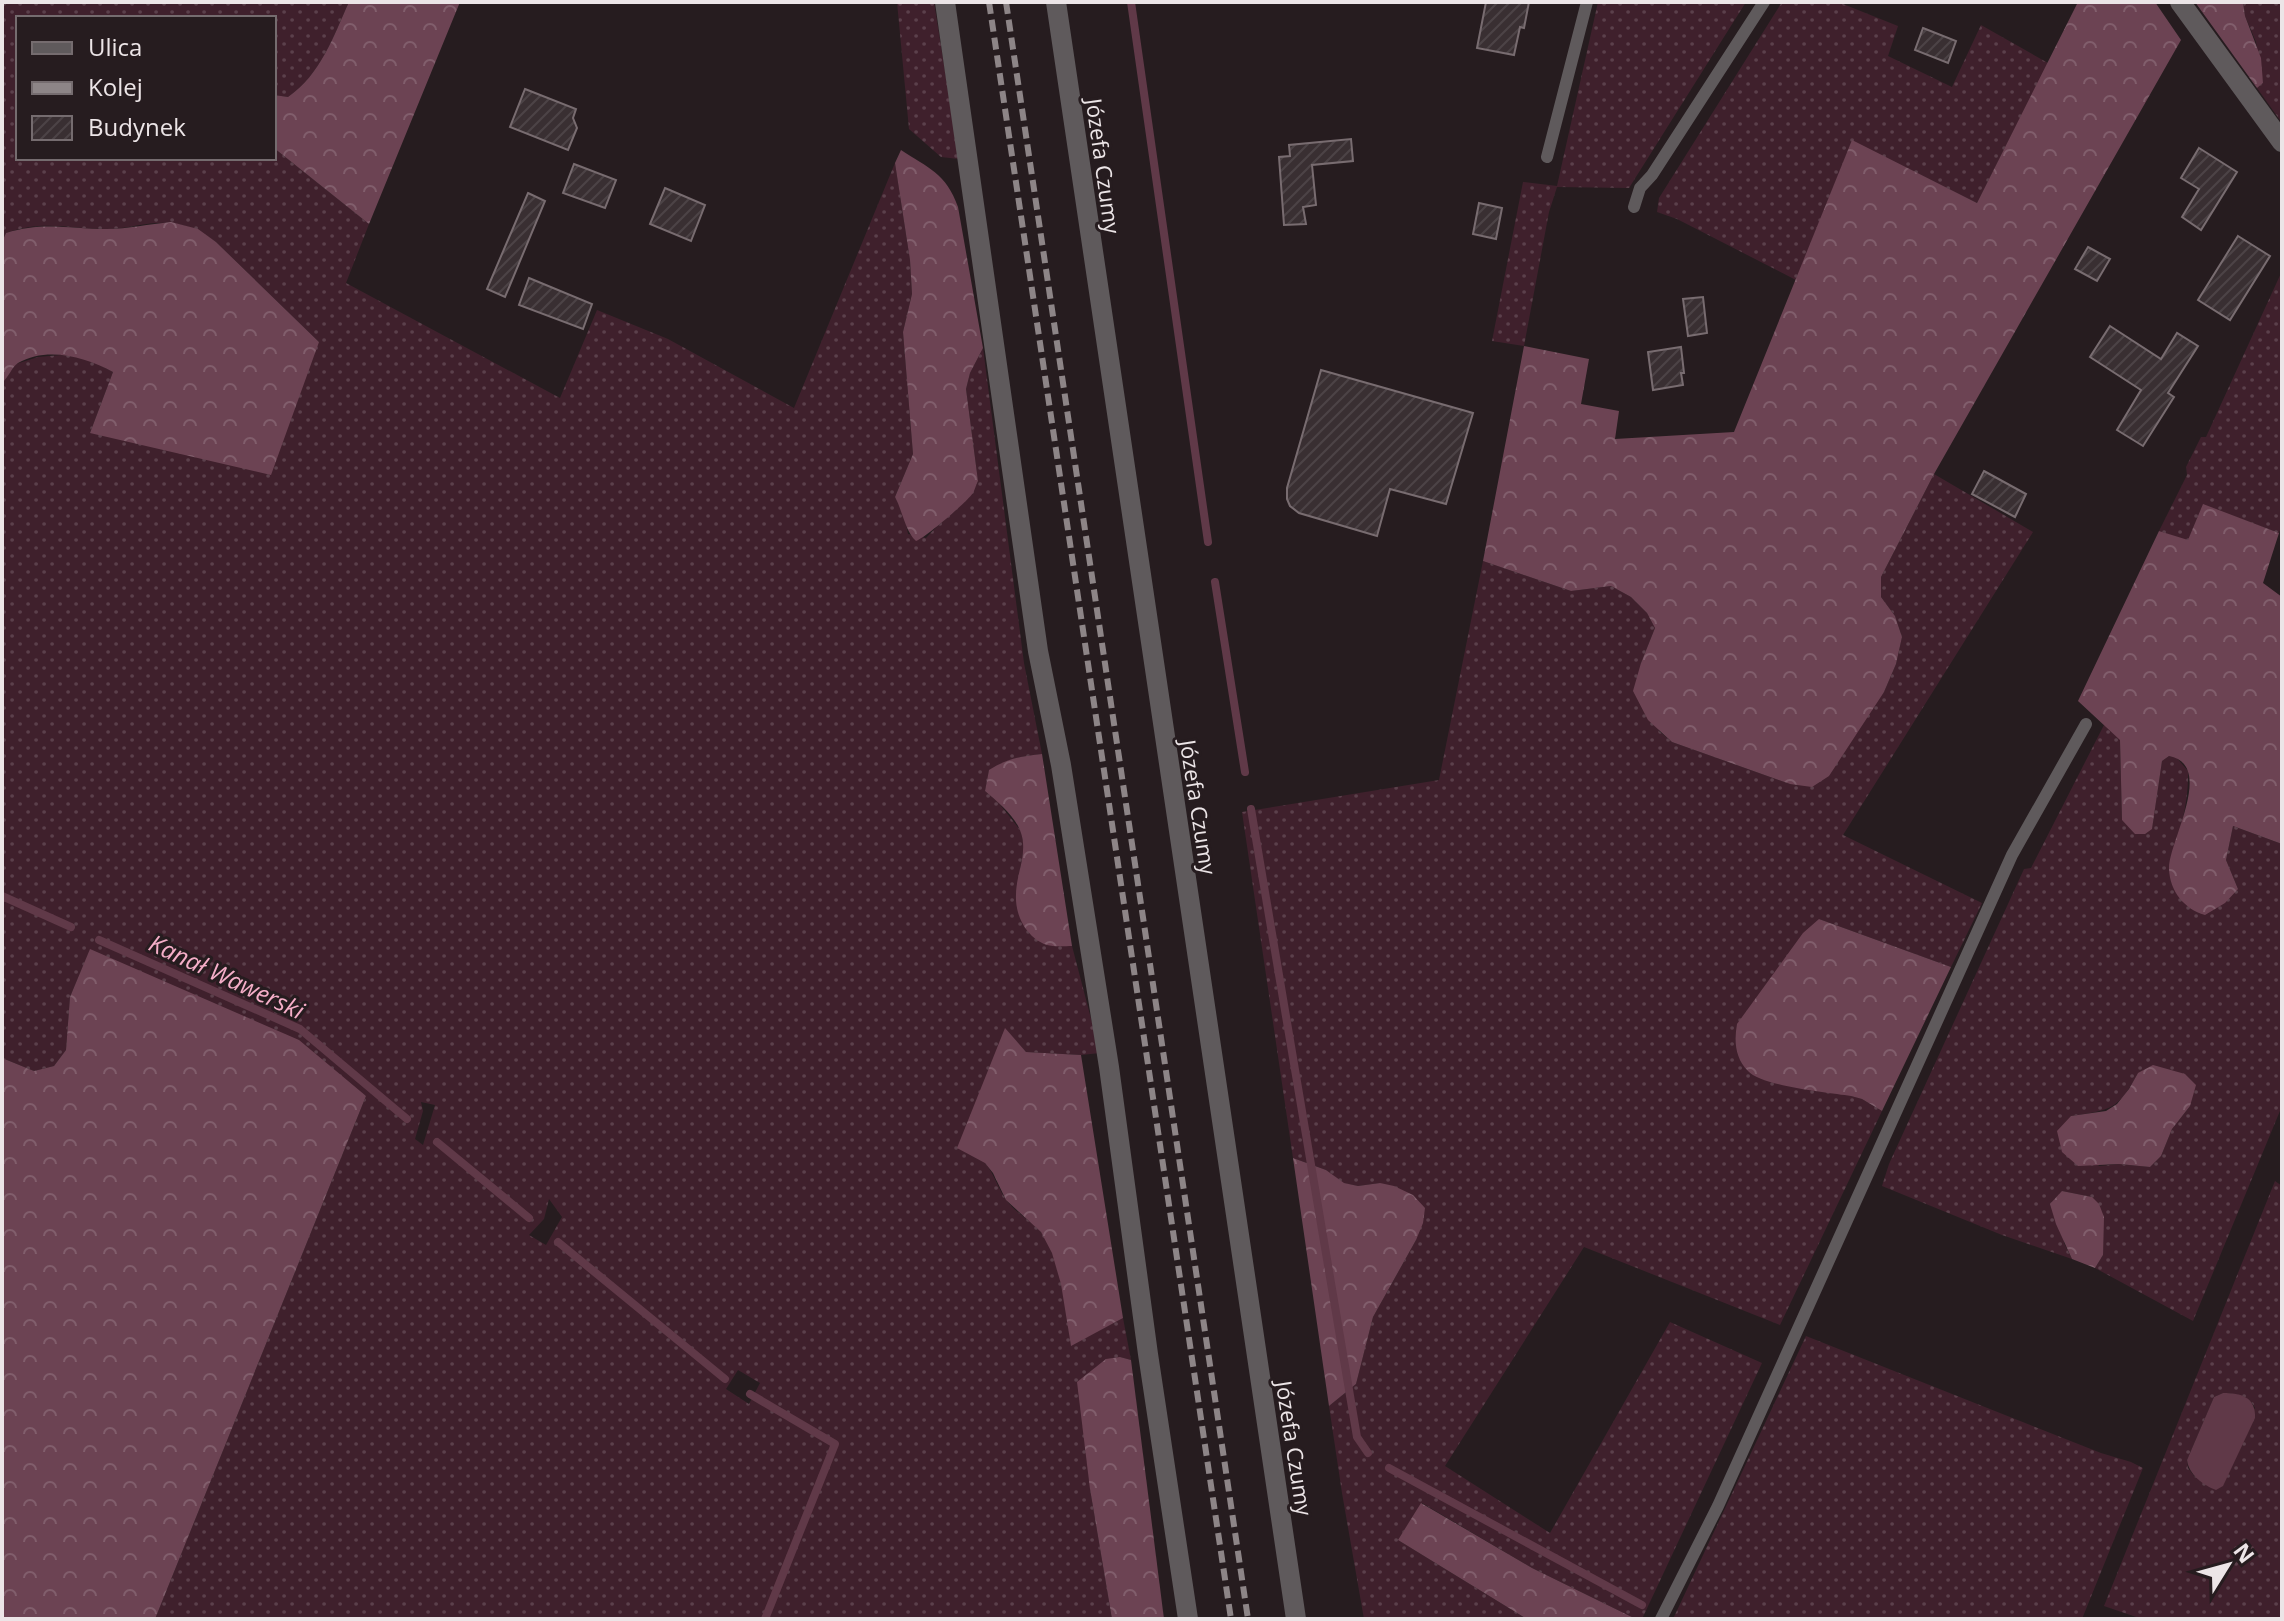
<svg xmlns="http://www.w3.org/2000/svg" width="2284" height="1621" font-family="'Open Sans',sans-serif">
<defs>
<pattern id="grass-dots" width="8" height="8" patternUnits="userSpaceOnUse" patternTransform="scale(2)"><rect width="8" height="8" fill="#3f202c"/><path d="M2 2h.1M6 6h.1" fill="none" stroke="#5b404b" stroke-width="1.8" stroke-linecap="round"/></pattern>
<pattern id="forest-crowns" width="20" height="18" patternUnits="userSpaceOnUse" patternTransform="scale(2)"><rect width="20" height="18" fill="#6c4353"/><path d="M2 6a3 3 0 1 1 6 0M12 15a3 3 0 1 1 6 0" fill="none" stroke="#815e6c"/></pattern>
<pattern id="building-hatch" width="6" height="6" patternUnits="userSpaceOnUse" patternTransform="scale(2)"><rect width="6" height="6" fill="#392f32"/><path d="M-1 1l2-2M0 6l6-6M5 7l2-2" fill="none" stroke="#4c4346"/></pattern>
</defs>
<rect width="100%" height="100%" fill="#261c1f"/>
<g fill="url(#grass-dots)" fill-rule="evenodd">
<path d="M2,2H349C333,37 321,74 288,97L274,95V18H18V158H274V148L369,224L346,283L560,398L597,310L668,339L794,408L895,163L910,260L912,294L903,332L913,454L895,497L904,514L908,534L926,538C943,518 968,505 978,481L966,389L970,373L983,348L1024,663L1042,754C1021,756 1006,759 989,771L985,791L998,802L1021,831L1024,847L1020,870L1029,933L1048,945L1072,946L1100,1053L1081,1055L1026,1052L1005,1029L985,1163C995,1175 998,1189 1007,1201C1016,1213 1030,1220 1040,1231C1063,1257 1066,1312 1071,1345L1123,1318L1131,1360L1120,1357L1090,1489L1112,1619H155L366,1096L90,950L70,997L66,1050L54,1066L34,1071L2,1058V383L16,364L38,357L61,355L86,358L113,372L90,433L319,342L216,242C202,232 189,225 171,223C151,221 130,228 110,229C70,230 46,219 6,233L2,242ZM421,1102L435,1105L423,1145L415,1139L423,1111ZM549,1199L562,1217L546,1245L529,1235L544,1219ZM738,1370L760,1383L749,1404L726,1389Z"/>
<path d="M897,2H934L959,159L941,157L909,129Z"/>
<path d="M1598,2H1746L1629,188L1557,187L1549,212L1524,346L1492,341L1523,182L1557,186Z"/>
<path d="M1782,2H1838L1898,26L1888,56L1952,87L1981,25L2048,63L1977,203L1852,141L1796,280L1677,219L1657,212L1659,198Z"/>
<path d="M2243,2H2282V123L2257,88L2263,83L2256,42L2245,16Z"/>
<path d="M2282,271V525L2279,533L2203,505L2188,541L2159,531L2187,475L2186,467L2201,437H2206Z"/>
<path d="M1934,474L2033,532L1843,835L1982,903L1951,967L1819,919L1851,1096L1862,1099L1882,1111L1780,1325L1584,1247L1445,1466L1550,1533L1670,1322L1762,1363L1642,1619H1636L1532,1568L1422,1503L1398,1540L1527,1619H1364L1342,1493L1329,1406L1356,1384L1373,1317L1416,1240L1380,1183L1358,1186L1343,1183L1326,1170L1293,1158L1242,812L1439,780L1483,561L1571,591L1611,586L1631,597L1647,613L1655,628L1641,663L1659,731L1672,742L1790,784L1884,692L1896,664L1902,637L1895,616L1881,597V577Z"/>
<path d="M2104,725L2120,739L2122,820L2152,828L2162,761L2169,756L2176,757L2188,771C2189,805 2179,834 2169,866L2238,889L2226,860L2233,826L2282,844V1106L2193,1321L2095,1268L2103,1255L2092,1197L2062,1191L2064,1243L2072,1259L2002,1235L1882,1186L1889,1164L2024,869L2031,868ZM2138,1073L2190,1106L2172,1129L2161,1156L2150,1167L2119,1164L2099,1166L2071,1116C2111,1110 2118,1110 2138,1073Z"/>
<path d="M2275,1181L2282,1186V1619H2142L2104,1606ZM2223,1393C2235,1393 2250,1396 2255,1408L2195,1477L2188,1468L2187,1460L2214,1397Z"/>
<path d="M1806,1336L2101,1453L2131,1462L2143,1468L2082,1619H1673Z"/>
</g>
<g fill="url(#forest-crowns)">
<path d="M349,2H460L369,224L274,148V95L288,97C321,74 333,37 349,2Z"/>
<path d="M2078,2H2155L2181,40L1934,474L1881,577V597L1895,616L1902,637L1896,664L1884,692L1829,776L1812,787L1790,784L1672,742L1648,720L1633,691L1641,663L1655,628L1647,613L1631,597L1611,586L1571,591L1483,561L1524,346L1589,359L1581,404L1619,411L1615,439L1734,432L1852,140L1977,203Z"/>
<path d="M2195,2H2243L2245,16L2261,58L2263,83L2257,88Z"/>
<path d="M901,150C928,168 946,173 958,207L983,348L970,373L966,389L978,481C976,485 975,489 973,493C967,502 925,538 916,541C905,531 903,512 895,497L913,454L903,332L912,294L910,260L895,163Z"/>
<path d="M171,222L198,229L216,242L319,342L271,475L90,433L113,372C86,357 47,346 18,363C12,367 8,378 2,383V242L6,233C42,221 70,229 107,229C128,229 149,224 171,222Z"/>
<path d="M2203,504L2279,533L2263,583L2282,597V844L2233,826L2226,860L2238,889L2225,903L2205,915C2184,909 2170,891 2169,869C2168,843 2216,765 2169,756L2162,761L2152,829L2145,834H2135L2122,820L2120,740L2078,701L2159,531L2188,540Z"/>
<path d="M1042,754L1072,946C1065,946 1054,947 1047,945C1027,938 1015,916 1016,895C1016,874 1028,854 1021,833C1016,817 998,802 985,791L989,770C1006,759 1021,756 1042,754Z"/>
<path d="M1819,919L1951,967L1882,1111L1862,1099L1851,1096C1829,1093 1761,1086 1748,1071C1735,1058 1734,1041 1737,1024L1803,933Z"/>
<path d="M90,949L299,1040L366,1096L155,1619H2V1058L34,1071L54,1066L66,1050L70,997Z"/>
<path d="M1005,1028L1026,1052L1081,1055L1123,1318L1071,1346L1061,1284L1052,1253L1041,1232L1006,1200L993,1173L985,1163L957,1148Z"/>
<path d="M2153,1065L2185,1074L2196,1085L2190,1106L2172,1129L2161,1156L2150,1167L2119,1164L2078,1166L2062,1152L2057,1131L2071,1116L2106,1111L2117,1104L2129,1089L2138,1073Z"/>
<path d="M1293,1158L1326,1170L1344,1183L1358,1186L1380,1183L1394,1186L1413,1195L1425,1208L1423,1223L1416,1240L1373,1317L1356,1384L1329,1406Z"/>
<path d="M2062,1191L2092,1197L2099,1204L2104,1217L2103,1255L2095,1268L2072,1259L2056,1224L2050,1204Z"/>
<path d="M1120,1357L1131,1360L1164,1619H1112L1090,1489L1077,1382L1106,1359Z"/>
<path d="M1421,1503L1532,1568L1636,1619H1527L1398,1540Z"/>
</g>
<path fill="#603948" d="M2223,1393C2241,1393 2256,1397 2255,1418L2223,1486L2216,1490C2203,1485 2189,1475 2187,1460L2214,1397Z"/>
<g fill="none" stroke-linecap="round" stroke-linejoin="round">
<g stroke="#603948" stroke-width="8">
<path d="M1131,2L1208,542"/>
<path d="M1215,582L1245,772"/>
<path d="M1251,809L1357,1437L1368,1453"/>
<path d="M2,896L71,927"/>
<path d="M99,940L300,1029L407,1119"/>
<path d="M437,1142L529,1218"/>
<path d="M558,1242L725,1379"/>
<path d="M750,1394L835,1444L765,1619"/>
<path d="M1389,1468L1642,1605"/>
</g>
</g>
<g fill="url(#building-hatch)" stroke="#786c70" stroke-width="2">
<path d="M1486,2H1529L1524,28L1520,27L1514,55L1477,48Z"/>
<path d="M1923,28L1956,41L1948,63L1915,50Z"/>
<path d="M525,89L576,109L573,118L577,128L568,150L510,127Z"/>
<path d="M1351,139L1353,161L1312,165L1316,205L1303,207L1306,224L1284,225L1279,157L1290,156L1289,145Z"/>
<path d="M2199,148L2237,172L2201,230L2182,217L2199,189L2181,178Z"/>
<path d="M574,164L616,180L605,208L563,193Z"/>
<path d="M665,188L705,205L691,241L650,224Z"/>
<path d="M528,193L545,201L505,297L487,289Z"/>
<path d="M1479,203L1502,208L1496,239L1473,234Z"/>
<path d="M2238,236L2270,256L2230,320L2198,300Z"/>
<path d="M2088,247L2110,259L2097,281L2075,269Z"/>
<path d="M529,278L592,304L583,329L519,305Z"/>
<path d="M1703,297L1707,333L1688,336L1683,299Z"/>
<path d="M2110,326L2161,359L2177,333L2198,346L2168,393L2174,397L2143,446L2117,430L2141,390L2090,357Z"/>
<path d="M1681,347L1684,373H1681L1683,385L1653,390L1648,352Z"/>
<path d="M1321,370L1473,413L1446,504L1390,489L1377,536L1299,513L1290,506L1287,499V488Z"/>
<path d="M1984,471L2026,494L2015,517L1972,494Z"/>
</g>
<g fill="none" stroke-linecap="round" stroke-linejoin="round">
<g stroke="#5f5a5c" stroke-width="12">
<path d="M1547,157L1587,2"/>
<path d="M1634,207L1640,188L1652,175L1764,2"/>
<path d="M1661,1619L1718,1506L2012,855L2086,724"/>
</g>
<g stroke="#5f5a5c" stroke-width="20">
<path d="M945,2L1038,651L1061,765L1109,1067L1148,1354L1188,1619"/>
<path d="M1056,2L1296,1619"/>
<path d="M2180,2L2282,142"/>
</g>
<g stroke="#8d8587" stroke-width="6" stroke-dasharray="12 6" stroke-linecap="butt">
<path d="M989,2L1231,1619"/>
<path d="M1006,2L1248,1619"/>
</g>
</g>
<g text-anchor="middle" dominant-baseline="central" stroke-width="6" stroke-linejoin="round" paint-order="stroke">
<g font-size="22" fill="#ece5e7" stroke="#261c1f">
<text transform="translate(1104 166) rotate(82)">Józefa Czumy</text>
<text transform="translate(1199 807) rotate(81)">Józefa Czumy</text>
<text transform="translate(1295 1448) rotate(81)">Józefa Czumy</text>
</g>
<g font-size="24" font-style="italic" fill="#f5aec8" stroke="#261c1f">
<text transform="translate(227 976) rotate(25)">Kanał Wawerski</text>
</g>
</g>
<rect width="2284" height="1621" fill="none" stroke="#ece5e7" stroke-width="8"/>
<rect x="16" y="16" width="260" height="144" fill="#261c1f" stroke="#756c6f" stroke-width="2"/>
<rect x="32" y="42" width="40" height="12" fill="#5f5a5c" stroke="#756c6f" stroke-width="2"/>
<text x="88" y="56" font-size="24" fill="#ece5e7">Ulica</text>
<rect x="32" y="82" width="40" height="12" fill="#8d8587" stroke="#756c6f" stroke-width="2"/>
<text x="88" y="96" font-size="24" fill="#ece5e7">Kolej</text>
<rect x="32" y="116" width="40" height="24" fill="url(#building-hatch)" stroke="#756c6f" stroke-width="2"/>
<text x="88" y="136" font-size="24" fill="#ece5e7">Budynek</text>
<g transform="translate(2228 1565) rotate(53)" stroke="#261c1f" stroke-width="6" paint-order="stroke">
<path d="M0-6L14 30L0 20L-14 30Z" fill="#ece5e7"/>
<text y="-12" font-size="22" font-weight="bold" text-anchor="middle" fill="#ece5e7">N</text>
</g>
</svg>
